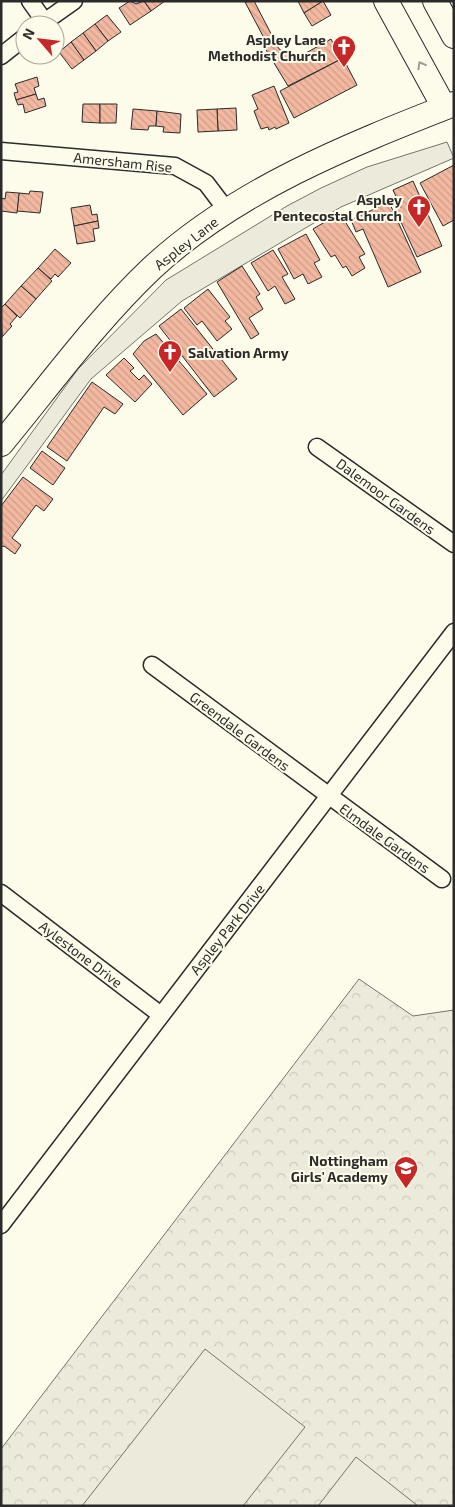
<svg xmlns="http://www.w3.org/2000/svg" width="455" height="1507" font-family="'Exo 2',sans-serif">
<defs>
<pattern id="forest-crowns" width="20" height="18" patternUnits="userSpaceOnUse" patternTransform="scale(1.25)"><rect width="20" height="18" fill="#ecebdb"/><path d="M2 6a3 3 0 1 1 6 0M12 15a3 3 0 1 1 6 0" fill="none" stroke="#cbcabc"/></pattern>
<pattern id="building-back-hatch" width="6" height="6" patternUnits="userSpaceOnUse" patternTransform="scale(1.25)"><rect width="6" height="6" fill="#f2b8a0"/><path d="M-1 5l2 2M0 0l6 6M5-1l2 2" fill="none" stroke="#d09e8a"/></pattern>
</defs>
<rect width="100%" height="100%" fill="#fdfbea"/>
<path fill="url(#forest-crowns)" stroke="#74746e" d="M359,979L413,1016L454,1010V1506H1V1449Z"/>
<g fill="#ecebdb" stroke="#74746e">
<path d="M205,1349L305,1427L243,1506H82Z"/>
<path d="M356,1457L418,1506H318Z"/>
</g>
<path fill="#eceadb" stroke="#74746e" d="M447,142L454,158L341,207L182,301L91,379L1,501V475L78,369L166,280L287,206L321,188L367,167Z"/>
<g fill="url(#building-back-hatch)" stroke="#2b2b2b">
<path d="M130,1L136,4L144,1L151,11L130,25L119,8Z"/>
<path d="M144,1H165L151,11Z"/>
<path d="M254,1L279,49L289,55L293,52L297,58L331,39L337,51L345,48L347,56L288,86L260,40L264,38L245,2Z"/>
<path d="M298,1H323L304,13Z"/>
<path d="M323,1L331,15L312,26L304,13Z"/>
<path d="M107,15L121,32L108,41L95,24Z"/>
<path d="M95,24L108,41L96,51L83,33Z"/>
<path d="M83,33L96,51L84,60L71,42Z"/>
<path d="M71,42L84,60L72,69L59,52Z"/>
<path d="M347,56L349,60L345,62L357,85L294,118L280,91Z"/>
<path d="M37,77L39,86L34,88L36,94L16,100L14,93L18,92L15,84Z"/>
<path d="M274,86L289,123L276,129L275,127L269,130L268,127L261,129L254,111L258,109L252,95Z"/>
<path d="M36,94L38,100L44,98L46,106L25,113L23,104L18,105L16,100Z"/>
<path d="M83,104H100V123L82,122Z"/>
<path d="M100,104H117L116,123H100Z"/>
<path d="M236,108L237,130L218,131L217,109Z"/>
<path d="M133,109L157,111L156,126H149L148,130L131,129Z"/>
<path d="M217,109L218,131L198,132L197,110Z"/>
<path d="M157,111L181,114L180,133L163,132L164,127L156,126Z"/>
<path d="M454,165V220L443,226L420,183Z"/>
<path d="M413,181L442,246L417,257L395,209L401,207L393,190Z"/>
<path d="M30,191L43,192L40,213L17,211L19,193L29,194Z"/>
<path d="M6,192L19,193L17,213L1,211V198L5,199Z"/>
<path d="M389,202L421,272L388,287L363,229L356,232L351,220Z"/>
<path d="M90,205L92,215L97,214L98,221L74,226L71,208Z"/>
<path d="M340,213L365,254L359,257L365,268L352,276L346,266L343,268L335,255L331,257L313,229Z"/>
<path d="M98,221L99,228L93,229L95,241L77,244L74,226Z"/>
<path d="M306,234L320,260L314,263L322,277L308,284L303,274L294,279L278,249Z"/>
<path d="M55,249L71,263L58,277L55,274L51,279L38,268Z"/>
<path d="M273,250L288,274L282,277L295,299L285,304L275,286L268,291L251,263Z"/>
<path d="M242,266L260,294L256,297L263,309L249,318L259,334L251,339L217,282Z"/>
<path d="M38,268L52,281L36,299L21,286Z"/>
<path d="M21,286L36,299L20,318L5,304Z"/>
<path d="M208,289L230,317L225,321L232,329L217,341L202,321L197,325L184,308Z"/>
<path d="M5,304L17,316L10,324L12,326L2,337L1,308Z"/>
<path d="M181,309L237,379L214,397L159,326Z"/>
<path d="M156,334L207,394L183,415L133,354L144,341Z"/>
<path d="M124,358L134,368L130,371L139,380L144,375L152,384L135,402L106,375Z"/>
<path d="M92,382L123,404L115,414L104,407L67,461L47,447Z"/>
<path d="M42,451L65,468L53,485L30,468Z"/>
<path d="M23,477L53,499L44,511L36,505L12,538L21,545L15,554L4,546L1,547V506Z"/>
</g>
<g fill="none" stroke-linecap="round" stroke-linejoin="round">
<g stroke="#2b2b2b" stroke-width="19">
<g id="street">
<path d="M30,1L45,22"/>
<path d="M40,25L74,1"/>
<path d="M1,56L25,37"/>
<path d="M1,151L175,166L206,183L228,212"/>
<path d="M317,447L454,544"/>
<path d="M152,665L442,879"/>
<path d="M1,893L161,1015"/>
<path d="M1,1225L454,632"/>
</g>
</g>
<g stroke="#2b2b2b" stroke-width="26">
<g id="secondary">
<path d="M386,1L444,107"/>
<path d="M435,1L454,36"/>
<path d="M1,444C50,385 96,321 152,268C236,190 349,145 454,104"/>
</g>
</g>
<use href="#street" stroke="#fdfbea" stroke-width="16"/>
<use href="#secondary" stroke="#fdfbea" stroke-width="24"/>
</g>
<defs><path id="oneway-chevron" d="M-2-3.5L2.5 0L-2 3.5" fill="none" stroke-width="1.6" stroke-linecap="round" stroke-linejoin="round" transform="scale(1.25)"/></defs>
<use stroke="#9e9d94" href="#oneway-chevron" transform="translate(421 65) rotate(-119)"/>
<defs>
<g id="church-pin" transform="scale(1.25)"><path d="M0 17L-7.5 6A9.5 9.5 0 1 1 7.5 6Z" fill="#c62828" stroke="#fdfbea"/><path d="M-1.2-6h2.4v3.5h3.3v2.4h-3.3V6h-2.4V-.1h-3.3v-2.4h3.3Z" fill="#fff"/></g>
<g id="school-pin" transform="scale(1.25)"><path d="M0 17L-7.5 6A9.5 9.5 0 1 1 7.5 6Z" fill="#c62828" stroke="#fdfbea"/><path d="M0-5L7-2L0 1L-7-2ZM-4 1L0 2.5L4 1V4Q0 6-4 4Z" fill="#fff"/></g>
</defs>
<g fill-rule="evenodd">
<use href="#church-pin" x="344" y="47"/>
<use href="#church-pin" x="419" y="207"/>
<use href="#church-pin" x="170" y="352"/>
<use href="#school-pin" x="406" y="1168"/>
</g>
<g text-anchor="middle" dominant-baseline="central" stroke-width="4" stroke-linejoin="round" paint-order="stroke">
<g font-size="14" font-weight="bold" fill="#2b2b2b" stroke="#fdfbea" text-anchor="end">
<text x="326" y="39">Aspley Lane<tspan x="326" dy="16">Methodist Church</tspan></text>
<text x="402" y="199">Aspley<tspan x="402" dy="16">Pentecostal Church</tspan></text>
<text x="188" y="352" text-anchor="start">Salvation Army</text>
<text x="388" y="1160">Nottingham<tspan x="388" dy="16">Girls' Academy</tspan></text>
</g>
<g font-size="14" fill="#2b2b2b" stroke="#fdfbea">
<text transform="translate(123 162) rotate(6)">Amersham Rise</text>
<text transform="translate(186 243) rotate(-38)">Aspley Lane</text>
<text transform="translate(386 496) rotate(36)">Dalemoor Gardens</text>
<text transform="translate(240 731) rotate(37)">Greendale Gardens</text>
<text transform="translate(385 838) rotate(36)">Elmdale Gardens</text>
<text transform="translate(227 929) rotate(-52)">Aspley Park Drive</text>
<text transform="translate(81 954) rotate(37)">Aylestone Drive</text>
</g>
</g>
<rect width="455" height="1507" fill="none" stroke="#2b2b2b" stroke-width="5"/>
<g transform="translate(40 40) rotate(298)"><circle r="24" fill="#fdfbea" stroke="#a9a89e"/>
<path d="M0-4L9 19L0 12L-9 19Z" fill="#c62828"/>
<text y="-8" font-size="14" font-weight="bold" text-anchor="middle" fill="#2b2b2b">N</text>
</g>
</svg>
